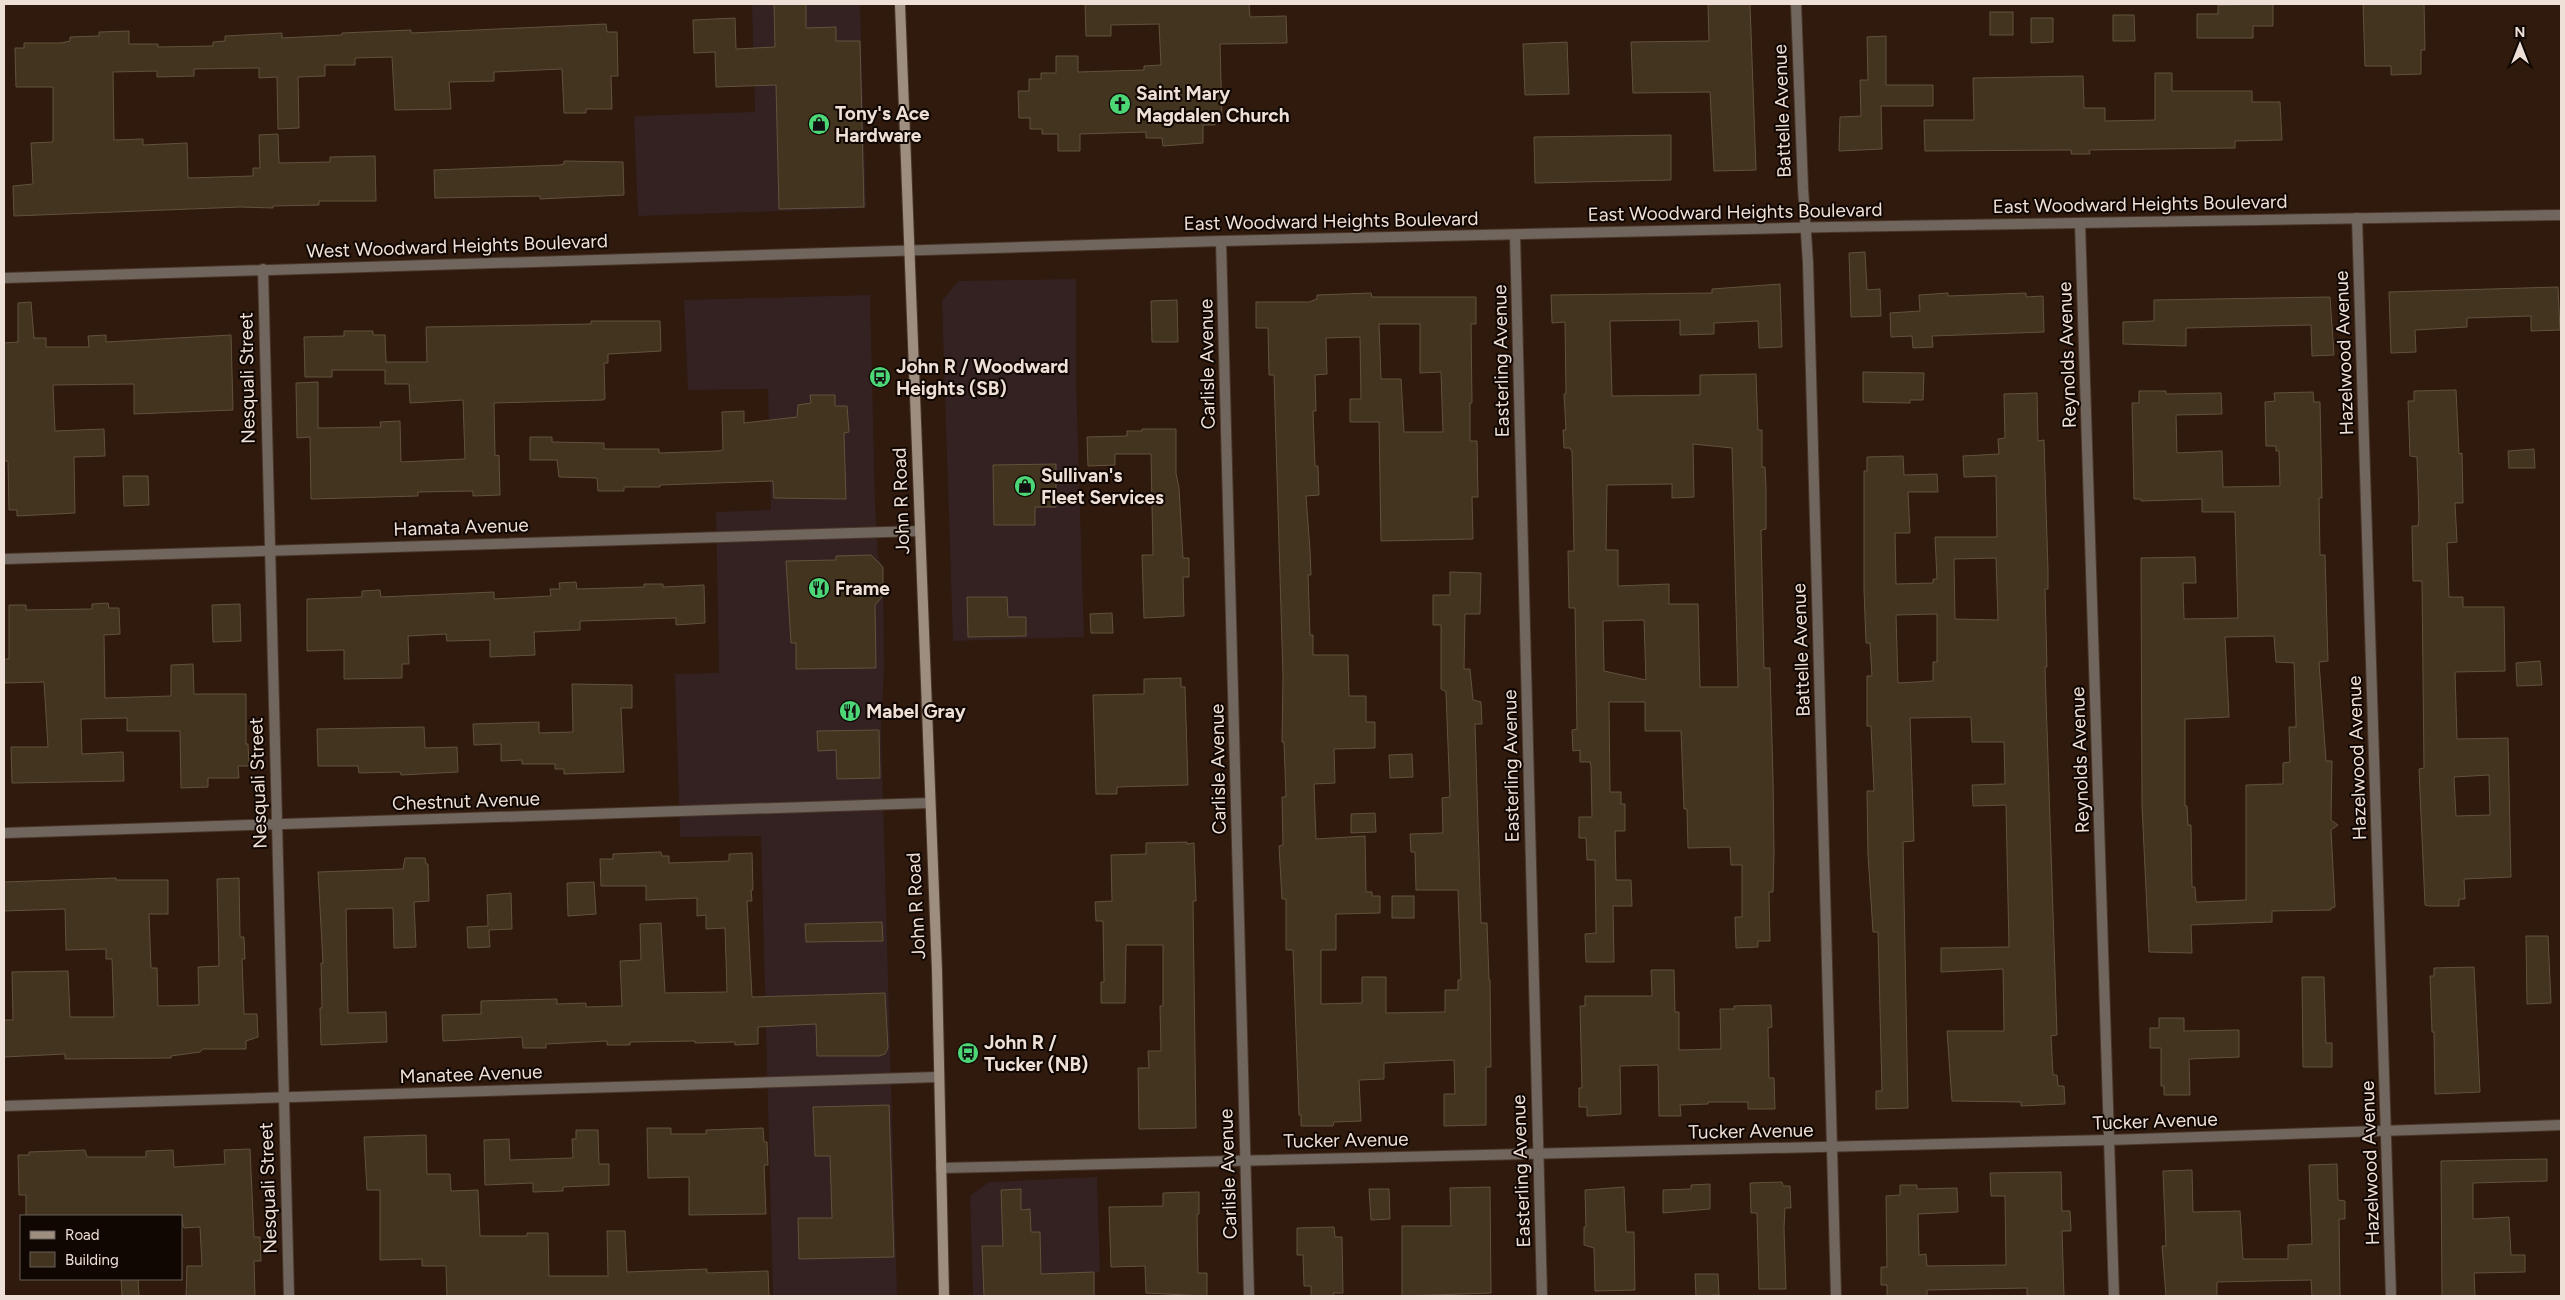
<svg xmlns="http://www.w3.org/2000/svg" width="2565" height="1300" font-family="Figtree,sans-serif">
<rect width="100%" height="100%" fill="#2f1a0d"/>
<g fill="#342122">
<path d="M752,4H860L866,208L638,216L634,116L755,112Z"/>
<path d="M1076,279V383L1084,637L953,641L942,301L958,281Z"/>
<path d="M870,295L875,503L878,558L883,567L884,668L881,730L897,1296H773L761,836L680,837L675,674L719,673L716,512L771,510L768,389L688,390L684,300Z"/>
<path d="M1097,1177L1100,1272H1095V1296H973L970,1196L989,1182Z"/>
</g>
<g fill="#43341f" stroke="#62523c" fill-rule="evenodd">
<path d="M774,4H806V28L836,27V41H860L864,207L779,209L776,85L716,87L715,52L694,53L693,20L735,18L736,49L775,47Z"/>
<path d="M1085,4H1249L1250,17L1286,16L1287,43L1220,44L1222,119H1215V125H1203V143L1163,146L1162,138H1146V132L1080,134V151H1058V134H1042V129H1030V118H1019L1018,91H1029V79H1041V73H1056V56H1078V72L1144,70V66L1161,65L1159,24L1111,25V36H1086Z"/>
<path d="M1708,4H1750L1756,170L1714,171L1710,92L1633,93L1631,42L1709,41Z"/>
<path d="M2273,4V26H2253V38H2197V14H2218V5Z"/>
<path d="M2363,4H2424L2425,50H2421V74L2391,75V66H2365Z"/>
<rect x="1990" y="12" width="23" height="23"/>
<path d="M2113,15H2134L2135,41H2113Z"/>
<path d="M2031,18H2053V42L2031,43Z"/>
<path d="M606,24L607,32H617L618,76H611L612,109H586V113H564L562,69L494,72V81L449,82L451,109L395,110L392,57L355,58V65H325V76L298,77L299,128L278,129L277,77L259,78V68L194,69V76L157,77V71L113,72L114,140L143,139V145L187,143L188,178L253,176V168H260L259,135L278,134L279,163L330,162V157L375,156L376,201H319V205L273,206V208L240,207L14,216L13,186L33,184L31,143L53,142V87H16L15,48H24V43H61L70,41V37L99,36V32L129,31V44H158V47L213,46V42L225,41V36L282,33V38L342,35V33L411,30V33Z"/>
<path d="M1886,36V85H1933V106H1881L1882,149L1839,151L1840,117L1861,116L1860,80H1868L1867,37Z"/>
<path d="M1567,42L1569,94L1525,95L1523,44Z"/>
<path d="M2155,73H2172V91H2252V102H2280L2282,140L2235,141V148H2231L2089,150L2090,154H2071V150L1925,151L1924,120H1974L1973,78L2083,76L2084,108H2105V121L2155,120Z"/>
<path d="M1671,135V180L1535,183L1534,137Z"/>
<path d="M564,161L623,162L624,195L540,199V196L435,198L434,170L560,165L564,164Z"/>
<path d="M1865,252L1867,290L1880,289L1881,316L1851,317L1849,253Z"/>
<path d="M1780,284L1782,347L1759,348L1758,321L1714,323V334L1680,335V320L1610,321L1612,396L1700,395V375L1756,374L1758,430H1762V467H1765L1766,488V529L1761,530L1764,668H1770L1773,778L1774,853L1773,892H1769L1770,941H1758V947L1736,948L1735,917H1742V865H1731L1730,847L1688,848L1687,809H1684L1681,731H1645V702H1609L1610,792H1621V804H1625V831H1615L1616,880H1631L1632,906H1613L1614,962H1586L1585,934L1596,933L1595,860H1587L1586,838H1579V817H1592L1591,766L1590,762H1580V750L1573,751L1572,730L1577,729L1575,608H1569L1568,551H1574L1572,452L1570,448H1564L1563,430H1566L1564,394H1566L1565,322L1552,323L1551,295L1712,293V289ZM1693,444L1732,448L1738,687H1700L1698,604H1669V584L1618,586V550H1606L1607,485L1672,484V498L1694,497ZM1644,620L1646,680L1604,671L1603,621Z"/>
<path d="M2558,287L2560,330L2531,331V316L2467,318V327L2415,330L2416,352L2391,353L2389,292Z"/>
<path d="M1371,293L1372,297H1476V324H1471L1472,403H1470V441H1477L1478,497H1472L1473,539L1381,541L1379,422H1350V399H1361L1360,337L1326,338L1327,374L1315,375L1316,411H1313L1315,466H1318L1319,495L1306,496L1310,550L1311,575H1308L1310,635H1313V655H1348L1349,696H1366V722H1375V748L1334,749L1335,783L1314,784L1316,839L1365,836L1366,892H1372V896H1380V913L1336,914V950H1321V1004L1362,1003V977H1386V1013L1445,1012V990H1458V980H1461L1458,890H1416L1415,852H1411L1410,834L1443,833L1442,798L1450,797L1446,692L1441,689V625H1433V595H1450V572L1481,573L1480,614H1465L1464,669H1470L1473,700L1481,702L1482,724H1475L1481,923H1487L1489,980H1490L1491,1067H1486V1125L1444,1126V1094H1455L1454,1060L1384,1063V1079L1359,1080L1361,1121L1334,1122L1333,1126H1301V1115H1299L1293,950H1286V899H1282L1279,846L1283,845L1282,797H1286L1284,742H1282L1283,676L1274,375H1269L1268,328H1256V302H1309L1317,299V295ZM1379,324H1420V373L1441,372L1443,432H1404L1401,379H1381Z"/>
<path d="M1948,293V296L2026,293V297L2043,296L2044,332L1932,336L1933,347L1913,348L1912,336L1891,337L1890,313L1920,311L1919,295Z"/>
<path d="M2330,297L2334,355L2312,356L2311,325L2186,328V346L2123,344V322L2154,321V300Z"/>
<path d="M1177,300L1178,342H1152L1151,301Z"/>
<path d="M31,302L34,338H46V347H89L88,336L106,335V342L231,335L233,410L134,414V384L53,385L55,431L104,429L105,456L74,457L75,513L17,516V510H9L8,461H4V343L18,342V303Z"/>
<path d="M591,321H660L661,351L608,354V363H604L605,399L603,400L494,403L495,456L499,455L500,495L473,496V491L418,492V496L311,499L310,437L297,438L296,383L318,382V428L381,427L380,422L400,421L401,462L465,459L463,400L410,403L409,384H385V370H332V377H305L304,337L344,336V331H373V335H385L386,362H427L426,327L591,324Z"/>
<path d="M1863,372L1924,373L1923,400H1910V403L1863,402Z"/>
<path d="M2456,390L2459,454L2462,453L2463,503H2455L2457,542L2447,543L2449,597H2463V607H2504L2505,671L2455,672L2457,739L2508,738L2511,877L2464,879L2465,899H2459V906H2429L2425,905L2419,769L2424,768L2422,581H2413L2412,526H2418L2419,519L2417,457L2410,456L2408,401H2414V391ZM2489,775L2490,815L2456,816L2454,777Z"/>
<path d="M2139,391H2166V394L2221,393L2222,414L2176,415L2177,453L2222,451L2223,487L2280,486L2279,451H2276V446H2266L2265,402L2275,401L2274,393L2313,392L2314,402H2320L2322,498H2319L2320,555H2325L2328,661L2319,662L2326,761H2332L2331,820L2338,825L2331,830L2335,907L2331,908V910L2272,911V922L2191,925L2192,953L2149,952L2142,806L2141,558L2195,557L2196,583H2183L2184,619L2238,618L2235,512H2202V499L2141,501V499H2134L2132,403H2139ZM2274,636L2276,662L2294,663L2296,722V727H2289L2290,762L2283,763V784L2246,785V900L2196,902L2195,887H2192L2191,825H2188L2187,806H2185V719L2229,717L2225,637Z"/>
<path d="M2037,393L2038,441L2044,440L2048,570V589H2045L2047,667H2045L2057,1035L2051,1036L2053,1075H2057L2058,1086H2064L2065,1104L2021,1106V1102L1952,1101L1947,1031H2004L2003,969L1941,972V948L2009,947L2006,805L1973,806L1972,785L2005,784L2004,742H1972L1971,717L1910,718L1914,841L1903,842L1908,1108L1876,1109V1091H1882L1878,932H1873L1868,854L1867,791H1874L1871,726H1867V676H1872L1870,643H1866L1864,589V471H1867V457L1903,456L1904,475L1937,474L1938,492H1908L1910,533H1895L1896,584L1933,583V579H1937L1935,537H1997L1996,476L1964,477L1963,456L1999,454L1998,439L2005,438L2004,394ZM1996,558L1998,620L1955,619L1954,559ZM1937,614V662H1933V681L1898,683L1896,615Z"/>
<path d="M810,395H835V406H847L849,432L844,433L846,499L774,498L773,481L660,485V487H624V491H598L597,478L559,477L557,460H530V437H552V442L604,443V449H659V453L717,451L723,450L722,412L744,411V423L797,417L798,405L811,403Z"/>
<path d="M1142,429H1176V473L1179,488L1183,558H1189V577H1183L1184,616L1144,618L1142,555H1153L1151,454H1115V465L1088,466L1087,437L1127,436V431H1142Z"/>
<path d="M2534,449L2535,468H2509L2508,451Z"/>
<path d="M1056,464V507H1035V525H994L993,465Z"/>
<path d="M123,476H148L149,505L124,506Z"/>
<path d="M871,555L883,567V596L875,605L876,668L796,669V643H791L786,561L836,560V556Z"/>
<path d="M576,582L577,589L644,587V584H663V587L704,585L705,623L676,625V618L580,621V630L534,632L535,655L490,657V640L447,641L446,634L408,636L409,664H402V678L344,679V650L307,651V599L362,597V591L380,590L381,597L494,592V599L551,596L550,589H560L559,583Z"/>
<path d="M967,597H1007L1008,617H1026V636L968,637Z"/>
<path d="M108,603L109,608H119L120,634L104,635L105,698L171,696V665L193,664L194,694H246V744H248L249,766H238L239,778H208V787L181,788L180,731H127V718L81,719L82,754L123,752L124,781L12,783L11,747H48L44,682L4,683V659H9V605H26V610L92,609V604Z"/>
<path d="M240,604L241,641L213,642L212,605Z"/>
<path d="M1112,613L1113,633H1091L1090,614Z"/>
<path d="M2540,661L2542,685L2517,686L2516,663Z"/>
<path d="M1181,678V687H1185L1188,785L1117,787V794H1096L1093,695L1144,694V679Z"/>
<path d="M572,684L632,685V708H621L624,772L564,774V769H555V764H522V760L501,761V744L474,745L473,724L539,722V733L573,732Z"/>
<path d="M424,727L425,748L457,747L458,772L401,775L400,772L359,773L358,766H318L317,729Z"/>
<path d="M879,730L880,778L837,779L836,750L818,751L817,731Z"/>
<path d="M1412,754L1413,777L1390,778L1389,755Z"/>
<path d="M1375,813L1376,832L1351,833V814Z"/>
<path d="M1187,842V844L1194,843L1196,901H1193L1196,1128L1139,1129L1138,1068H1149L1148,1051H1161L1160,1006H1163V945H1126L1125,1003H1101V982H1104L1103,921H1096L1095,902L1112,901L1111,855L1146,854V843Z"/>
<path d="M661,852L662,856H669V863L729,861V854L752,853L753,890H751L752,901H747L752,997L885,993L888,1048L885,1054L879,1056H817L816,1024L758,1027V1044L735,1045V1042L695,1043V1041L630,1042V1045H607V1041L546,1044V1048H523L522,1037L443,1041L442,1015L481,1014V1001L557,999V1004L586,1003V1007L622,1006L620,961L641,960L640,924L661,923L665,993L727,992L725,928L706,929V915L697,916V898L646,900V886H601L600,859H613V854Z"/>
<path d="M405,858H425L426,864H428L429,901L414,902L416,947L394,948L393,908L346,909L348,1013L386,1012L387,1042L321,1045L320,1008H322L321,963H323L318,872L403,869Z"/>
<path d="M116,878V880H168V914H149L151,968H157L158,1006L199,1005L198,967L219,966L217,879L239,878L240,937H244L245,959H242L244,1014H257L258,1037L246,1041V1049H203L200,1052L171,1056V1058L65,1059V1054L4,1057V1020H13L12,972L68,971L70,1017H114L112,959H106V949L66,950L65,909L4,911V882Z"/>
<path d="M594,882L596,914L568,916L567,883Z"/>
<path d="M511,893L512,929L489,930L490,947L468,948L467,927L488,926L487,895Z"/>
<rect x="1392" y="896" width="22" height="22"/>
<path d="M882,922L883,941L806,942L805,924Z"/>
<path d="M2526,936H2548L2551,1003L2527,1004Z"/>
<path d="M2474,967L2480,1092L2435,1094L2434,1032H2432L2430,976H2434V968Z"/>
<path d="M1651,970H1674L1675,1012H1679V1050L1721,1049L1720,1009H1734V1006L1771,1005L1772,1027L1768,1028L1769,1078H1774L1775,1109H1748V1102H1708V1104L1680,1105L1681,1116H1659L1658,1065L1620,1066L1621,1114L1587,1116V1107H1579V1088H1582L1580,1006H1585V996H1652Z"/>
<path d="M2302,977H2324L2326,1043H2332V1067H2303Z"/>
<path d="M2159,1018H2184V1031L2239,1030V1057L2189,1059L2190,1095H2164V1086H2161V1048H2150V1028H2159Z"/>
<path d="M889,1105L894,1257L799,1259L798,1218H832L830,1156H815L813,1107Z"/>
<path d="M647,1128H671V1134H706V1130L763,1128L764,1142H767L768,1165H764L766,1214L689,1215V1177L648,1178Z"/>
<path d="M576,1130H598L599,1164H609V1185L563,1187V1191L533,1192V1183L485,1185L484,1140L509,1139L510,1160L573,1158L572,1139H576Z"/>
<path d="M426,1135L427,1174H450L451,1191L478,1190L480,1236H527V1233H548L549,1276H608L607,1231H625L627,1272L707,1269V1273L768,1271L769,1296H447L446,1266H422V1259L380,1260V1190H367L364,1137Z"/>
<path d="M250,1149L254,1237H260L261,1261H254L255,1296H186L187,1266H202L200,1227L184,1228L181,1216H26V1195H19L18,1155H29V1152L85,1150L87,1157H146V1151L173,1150L174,1167L225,1164L224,1150Z"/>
<path d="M2547,1159V1181L2473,1183V1219L2509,1217L2511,1255H2525V1272L2474,1273L2475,1296H2442L2441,1161Z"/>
<path d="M2337,1164L2338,1200L2345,1201V1219H2339L2340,1296H2312L2311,1280L2217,1282V1296H2166L2162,1246H2166L2163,1171L2192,1170L2193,1212L2240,1211L2243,1259H2288V1245L2312,1244L2309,1165Z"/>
<path d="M2061,1172L2062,1211H2070L2071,1231H2062L2064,1296H2027V1288L1927,1290V1296H1887V1285H1881V1267H1887L1886,1196L1900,1195V1185H1917V1189L1957,1188L1958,1212L1918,1214L1919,1255L1926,1254L1927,1266L2006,1265L2005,1196H1991L1990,1173Z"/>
<path d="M1782,1182L1783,1186H1790L1791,1208H1785L1784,1228L1786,1289H1759L1757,1213H1751L1750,1183Z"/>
<path d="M1710,1184V1209L1663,1213V1190L1691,1189V1185Z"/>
<path d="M1490,1187L1491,1293L1402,1296V1226H1451L1450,1188Z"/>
<path d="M1624,1187L1626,1232H1634L1635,1290L1595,1291L1594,1248L1584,1245V1227H1586L1585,1190Z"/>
<path d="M1021,1189V1210L1030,1209L1031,1232H1040L1041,1274L1094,1272V1296H984L982,1246H1003L1001,1190Z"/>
<path d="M1369,1189H1389L1390,1219L1371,1220Z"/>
<path d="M1199,1192V1214H1197L1198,1273H1207V1296L1146,1293L1145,1266L1111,1267L1109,1207L1163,1206V1193Z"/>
<path d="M1334,1227L1335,1237H1342L1343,1293H1333L1334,1296H1311V1286H1304L1303,1255H1297V1228Z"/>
<path d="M1695,1274H1718L1719,1295L1696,1296Z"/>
<path d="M121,1279H138L139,1296H122Z"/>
</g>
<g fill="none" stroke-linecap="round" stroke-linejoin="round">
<g stroke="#4a3629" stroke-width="12">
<g id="minor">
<path d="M1796,4L1803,188L1808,263L1836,1296"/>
<path d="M2357,218L2391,1296"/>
<path d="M2080,223L2114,1296"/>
<path d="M1515,235L1542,1296"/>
<path d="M1221,241L1249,1296"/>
<path d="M263,269L289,1296"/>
<path d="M4,559L919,531"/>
<path d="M4,833L929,803"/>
<path d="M4,1106L938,1077"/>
<path d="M941,1168L2108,1140L2561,1125"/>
</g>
</g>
<g stroke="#4a3629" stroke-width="12">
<path id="tertiary" d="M4,278L1221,241L1830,227L2561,215"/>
</g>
<g stroke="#4a3629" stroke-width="12">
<path id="secondary" d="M900,4L937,971L944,1296"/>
</g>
<use href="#minor" stroke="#70665d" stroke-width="10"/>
<use href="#tertiary" stroke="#70665d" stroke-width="10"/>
<use href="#secondary" stroke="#9e8e80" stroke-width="10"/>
</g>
<defs>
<g id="church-disc" transform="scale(1.125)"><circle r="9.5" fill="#4dd676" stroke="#100703"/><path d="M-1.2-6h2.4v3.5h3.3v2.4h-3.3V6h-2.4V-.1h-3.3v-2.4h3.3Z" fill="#111"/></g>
<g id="shop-disc" transform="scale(1.125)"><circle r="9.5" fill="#4dd676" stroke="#100703"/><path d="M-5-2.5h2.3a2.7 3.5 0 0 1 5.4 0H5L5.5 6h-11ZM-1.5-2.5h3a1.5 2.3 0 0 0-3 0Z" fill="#111"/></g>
<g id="bus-disc" transform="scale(1.125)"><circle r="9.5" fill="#4dd676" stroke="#100703"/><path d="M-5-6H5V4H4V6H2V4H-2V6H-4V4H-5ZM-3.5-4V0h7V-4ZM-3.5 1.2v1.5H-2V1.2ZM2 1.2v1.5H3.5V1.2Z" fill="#111"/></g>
<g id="restaurant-disc" transform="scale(1.125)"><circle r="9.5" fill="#4dd676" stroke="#100703"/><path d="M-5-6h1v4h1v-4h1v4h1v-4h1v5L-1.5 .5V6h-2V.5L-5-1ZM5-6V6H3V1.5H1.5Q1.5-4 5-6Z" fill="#111"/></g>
</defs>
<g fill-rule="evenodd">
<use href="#church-disc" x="1120" y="104"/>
<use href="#shop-disc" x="819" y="124"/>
<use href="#bus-disc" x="880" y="377"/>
<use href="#shop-disc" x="1025" y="486"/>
<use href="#restaurant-disc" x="819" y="588"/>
<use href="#restaurant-disc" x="850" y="711"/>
<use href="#bus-disc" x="968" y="1053"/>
</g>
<g text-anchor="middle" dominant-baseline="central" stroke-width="4" stroke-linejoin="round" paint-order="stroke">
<g font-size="19" font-weight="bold" fill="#efe0d7" stroke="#100703" text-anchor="start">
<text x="1136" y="93">Saint Mary<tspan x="1136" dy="22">Magdalen Church</tspan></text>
<text x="835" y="113">Tony's Ace<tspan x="835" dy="22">Hardware</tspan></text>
<text x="896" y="366">John R / Woodward<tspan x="896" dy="22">Heights (SB)</tspan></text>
<text x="1041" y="475">Sullivan's<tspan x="1041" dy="22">Fleet Services</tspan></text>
<text x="835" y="588">Frame</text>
<text x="866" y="711">Mabel Gray</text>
<text x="984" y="1042">John R /<tspan x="984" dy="22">Tucker (NB)</tspan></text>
</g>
<g font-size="19" fill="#efe0d7" stroke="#100703">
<text transform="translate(1782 111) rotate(-92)">Battelle Avenue</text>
<text transform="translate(2140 204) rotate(-1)">East Woodward Heights Boulevard</text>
<text transform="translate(1735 212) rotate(-1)">East Woodward Heights Boulevard</text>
<text transform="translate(1331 221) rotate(-1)">East Woodward Heights Boulevard</text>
<text transform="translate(457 246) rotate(-2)">West Woodward Heights Boulevard</text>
<text transform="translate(2344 353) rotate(-92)">Hazelwood Avenue</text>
<text transform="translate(2067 355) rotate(-92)">Reynolds Avenue</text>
<text transform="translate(1501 361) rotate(-91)">Easterling Avenue</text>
<text transform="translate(1207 364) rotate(-91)">Carlisle Avenue</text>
<text transform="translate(247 378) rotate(-91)">Nesquali Street</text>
<text transform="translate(901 501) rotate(-92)">John R Road</text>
<text transform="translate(461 527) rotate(-2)">Hamata Avenue</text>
<text transform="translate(1801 650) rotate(-92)">Battelle Avenue</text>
<text transform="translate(2357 758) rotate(-92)">Hazelwood Avenue</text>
<text transform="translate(2080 760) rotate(-92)">Reynolds Avenue</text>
<text transform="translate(1511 766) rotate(-91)">Easterling Avenue</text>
<text transform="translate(1218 769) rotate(-91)">Carlisle Avenue</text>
<text transform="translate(258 783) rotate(-92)">Nesquali Street</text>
<text transform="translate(466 801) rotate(-2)">Chestnut Avenue</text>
<text transform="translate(916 906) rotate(-93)">John R Road</text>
<text transform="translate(471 1074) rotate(-2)">Manatee Avenue</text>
<text transform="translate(2155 1121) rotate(-2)">Tucker Avenue</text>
<text transform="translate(1751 1131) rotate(-1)">Tucker Avenue</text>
<text transform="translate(1346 1140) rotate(-1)">Tucker Avenue</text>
<text transform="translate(2370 1163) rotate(-92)">Hazelwood Avenue</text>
<text transform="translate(1521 1171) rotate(-92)">Easterling Avenue</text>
<text transform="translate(1228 1174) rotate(-92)">Carlisle Avenue</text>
<text transform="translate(268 1188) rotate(-92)">Nesquali Street</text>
</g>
</g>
<rect width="2565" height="1300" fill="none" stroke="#efe0d7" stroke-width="10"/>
<rect x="20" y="1215" width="162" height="65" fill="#100703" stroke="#695e58"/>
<rect x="30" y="1231" width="25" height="8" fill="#9e8e80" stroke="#695e58"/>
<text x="65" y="1240" font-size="15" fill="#efe0d7">Road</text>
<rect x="30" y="1252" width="25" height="15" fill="#43341f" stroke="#695e58"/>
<text x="65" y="1265" font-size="15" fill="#efe0d7">Building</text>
<g transform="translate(2520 45)" stroke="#100703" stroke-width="4" paint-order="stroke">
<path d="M0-4L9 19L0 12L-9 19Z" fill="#efe0d7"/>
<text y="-8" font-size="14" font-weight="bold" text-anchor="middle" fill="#efe0d7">N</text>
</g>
</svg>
